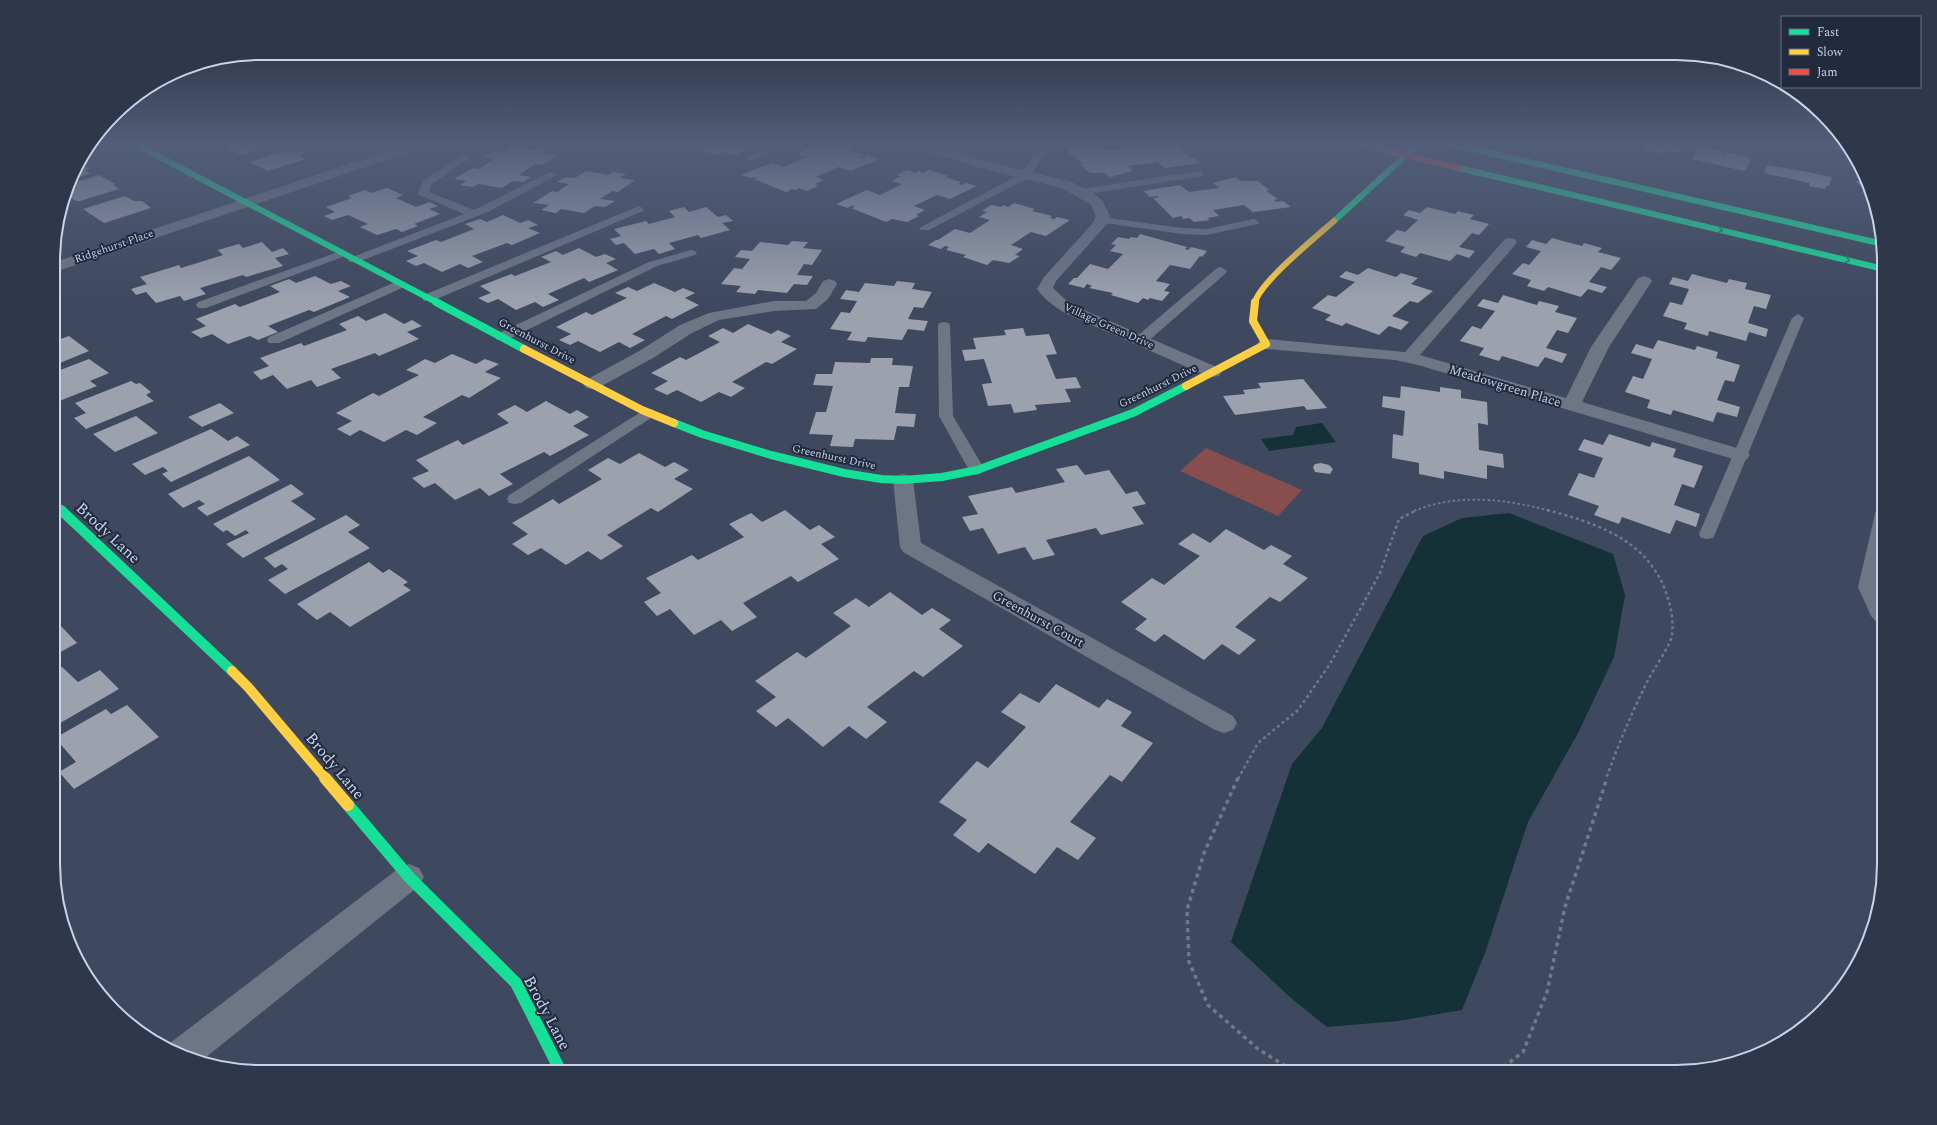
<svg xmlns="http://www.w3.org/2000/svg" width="1937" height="1125" font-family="Spectral,serif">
<rect width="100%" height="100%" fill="#3e485e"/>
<path fill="#884e4e" d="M1206,448L1302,490L1278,516L1180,471Z"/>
<g fill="#133136">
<path d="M1322,423L1336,442L1269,451L1261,439L1293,435L1296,427Z"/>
<path d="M1509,513L1613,554L1625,595L1614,657L1578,733L1528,822L1485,953L1462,1010L1398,1021L1327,1027L1291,998L1231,942L1292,764L1322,728L1423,536L1462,518Z"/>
</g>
<g fill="#9ca1ae">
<path d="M223,143H263L269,146L241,155L227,147H229Z"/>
<path d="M691,143H747L754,145L744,149L747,150L735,155L722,152L715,155L689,144Z"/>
<path d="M1133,143H1176L1184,149H1181L1190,157H1187L1194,158L1201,163L1165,168L1157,162L1128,166L1133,171L1110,177L1105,173H1090L1080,164H1083L1074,156L1079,155H1072L1066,150L1101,145L1108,151L1138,147Z"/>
<path d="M1634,143H1681L1684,144L1678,153L1663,150L1661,153L1644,150L1646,146Z"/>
<path d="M815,144L822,146L835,144L852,149L849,150L864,155L861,157L864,158L868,155L879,159L851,171L838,167L816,177L824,180L815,184L818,186L807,191L799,188L796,190L792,189L786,192L754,179L759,177L751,178L741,175L772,163L784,167L806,157L798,154Z"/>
<path d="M511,147L533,150L537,148L549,150L543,153L558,155L542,165L535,164L519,175L532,177L523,182L513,181L502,188L478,184L473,187L460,185L467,181L454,179L473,168L479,169L495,159L483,157L493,152L502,153Z"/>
<path d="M1698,147L1724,152L1722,154L1725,155L1727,152L1752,158L1745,171L1692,159Z"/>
<path d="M287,150L293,153L299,151L306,154L299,156L305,159L268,171L249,162Z"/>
<path d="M79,163L90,169L84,170L90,174L71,179L75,169Z"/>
<path d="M1767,165L1803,171L1832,177L1829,186H1826L1825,189L1809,186L1810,183L1764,173Z"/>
<path d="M907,170L916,173L919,171L923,173L929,170L948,176L945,177L961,182L958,184L962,185L966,183L977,186L950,199L937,195L914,206L925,210L916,215L919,216L907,222L892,219L886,222L851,208L855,207L852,205L848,208L836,204L867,190L880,195L902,184L892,181L901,176L897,175Z"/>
<path d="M586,171L608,175L613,172L626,174L620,178L635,180L618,192L612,191L600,199L615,201L605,207L595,206L584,213L561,209L556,213L541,210L549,205L533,203L552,191L557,192L569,184L557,182L566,177L575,178Z"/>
<path d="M99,175L116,184L113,185L119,189L80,201H76L68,196L70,195L67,194L70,184Z"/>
<path d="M1236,177L1241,181H1258L1269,190L1266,191L1278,199L1274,200L1276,202L1283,201L1291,207L1253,212L1244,205L1213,210L1219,216L1207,218L1210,220L1194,222L1189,218L1184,219L1181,216L1173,218L1153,198H1158L1157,196L1150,197L1143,191L1180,185L1189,192L1219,188L1213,183Z"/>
<path d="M1855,181L1867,182L1874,198Z"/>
<path d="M387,188L403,195L396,198L416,207L429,202L438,206L429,209L440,214L414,224L418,226L402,232L396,229L377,235L360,227L368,224L348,215L332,220L324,216L335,212L326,207L352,198L348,196L365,190L371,193Z"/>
<path d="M125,196L134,201H142L151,208L104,223L83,209Z"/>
<path d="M1014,203L1035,209L1032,211L1052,216L1050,218L1054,219L1057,217L1070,220L1046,236L1031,232L1011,245L1023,249L1015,255L1020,256L1009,263L993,260L987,265L963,257L966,255L946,250L949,247L945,246L941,249L928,245L936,240H938L955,229L970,233L990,220L979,217L987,212L982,211L991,205L1001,207L1004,205L1008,207Z"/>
<path d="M684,207L689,212L706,207L718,217L726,215L733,221L722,223L730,230L701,238L698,235L669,243L675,249L659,254L654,249L635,254L624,243L616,245L610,239L621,236L614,229L646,221L649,224L675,217L669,211Z"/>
<path d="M1427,207L1455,214L1458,211L1474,215L1470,219L1489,224L1479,235L1472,233L1459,247L1475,251L1469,258L1457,254L1450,261L1420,253L1416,257L1400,252L1405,247L1385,241L1397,230L1405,232L1418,220L1403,215L1409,210L1420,213Z"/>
<path d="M503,215L520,223L528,220L538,225L528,228L540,233L512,245L507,243L472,256L483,262L468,268L460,264L442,272L424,263L416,266L406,261L418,256L407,251L436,240L441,242L474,229L465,224L480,219L487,222Z"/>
<path d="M1140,234L1187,247L1185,249L1188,250L1191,247L1207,251L1202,257L1200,256L1190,269L1170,265L1156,281L1170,284L1164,291L1170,292L1162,301L1150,298L1148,300L1143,298L1138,303L1111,295L1113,293L1089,288L1092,286L1087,284L1084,288L1068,284L1074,278H1077L1090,264L1108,269L1123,254L1110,251L1116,245L1111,244L1118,237L1129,239L1131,237L1137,238Z"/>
<path d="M1552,238L1582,246L1584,243L1602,248L1598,252L1621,258L1611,270L1601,267L1589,282L1607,287L1602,293L1588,289L1581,297L1548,287L1544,291L1527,286L1531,280L1512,274L1523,263L1529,265L1541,251L1526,247L1532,240L1546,244Z"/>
<path d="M792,241L808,242L803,248L822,250L812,265L804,264L797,275L813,276L807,285L794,284L787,293L758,290L755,294L736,292L741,286L721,284L734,268L742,269L750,259L735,257L741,250L752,251L760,242L788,245Z"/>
<path d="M262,242L272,252L283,248L289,254L275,258L283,266L246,277L243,275L200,288L206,294L184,301L180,296L156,303L146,292L136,295L131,289L147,284L140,277L179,265L181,268L223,255L218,250L239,244L243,248Z"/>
<path d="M579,248L596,257L605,254L616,259L606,263L618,270L589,282L584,278L548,294L559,300L543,307L535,302L516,310L498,299L488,303L478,298L491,293L480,286L511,274L515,276L551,262L541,257L556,251L563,255Z"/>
<path d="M1368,268L1396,277L1401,273L1418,278L1411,284L1433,291L1418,303L1410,301L1392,316L1409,322L1401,330L1389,326L1379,335L1346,323L1342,326L1325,320L1331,315L1312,308L1328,295L1336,297L1355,282L1339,277L1346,271L1358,275Z"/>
<path d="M1692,274L1727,283L1729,279L1747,283L1745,289L1771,295L1766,309L1754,306L1748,323L1768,329L1766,337L1749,332L1746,341L1709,331L1708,336L1684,329L1687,323L1663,316L1670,302L1682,305L1689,289L1669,284L1673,277L1688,281Z"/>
<path d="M315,276L331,284L341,281L351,286L338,291L350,297L314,312L309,310L268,326L278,332L258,340L250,336L228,344L212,334L201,338L191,332L206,326L196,319L235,304L240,307L280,292L270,286L289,279L296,283Z"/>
<path d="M897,281L915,283L912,289L932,292L923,308L914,307L908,319L928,321L924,331L908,329L902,340L868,337L865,342L847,340L852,332L830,329L841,312L850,313L857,301L840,299L846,290L859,292L865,283L894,286Z"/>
<path d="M654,283L675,292L683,288L695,293L685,298L699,305L672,319L666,316L632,334L645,340L630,348L619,342L600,352L578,341L570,345L559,340L571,334L556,327L586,312L592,315L627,298L615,293L628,287L637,291Z"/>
<path d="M1503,295L1537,305L1539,301L1559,306L1555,312L1577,318L1568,333L1557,330L1546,348L1567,354L1562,363L1545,357L1538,367L1502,356L1499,361L1479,355L1484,348L1460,341L1472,326L1481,329L1495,311L1477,306L1483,299L1498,303Z"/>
<path d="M385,313L404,324L412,320L422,326L407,332L419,339L379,356L375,353L331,369L341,378L317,387L311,380L287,389L273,375L261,380L253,372L269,366L260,358L301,343L304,346L347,330L339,324L358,316L366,321Z"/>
<path d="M748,324L771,334L778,330L791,336L781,342L797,349L772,364L766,362L732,382L745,388L731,397L719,392L701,402L677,390L667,395L654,389L668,381L651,373L680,357L686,360L720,342L708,336L723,328L733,333Z"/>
<path d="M1023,328L1026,336L1049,334L1057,354L1046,355L1056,379L1076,377L1081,388L1065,389L1071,402L1035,405L1037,410L1014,413L1011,404L988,406L982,384L992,383L984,359L965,361L962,350L976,349L973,338L1006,335L1004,330Z"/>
<path d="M69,336L89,351L55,365V341Z"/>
<path d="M1658,340L1695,350L1697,346L1718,352L1716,358L1740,365L1734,382L1725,380L1717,400L1740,407L1737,417L1717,412L1713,422L1673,410L1671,415L1647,408L1650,400L1625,392L1633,376L1643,379L1652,359L1631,353L1636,344L1653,349Z"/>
<path d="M452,354L476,364L485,359L499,364L485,372L501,378L469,398L462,395L423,417L437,423L417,435L406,430L384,442L360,430L350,436L337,429L352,421L336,413L373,393L379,396L419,375L406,370L425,359L435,363Z"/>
<path d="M871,358H893L892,365L913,366L909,387H899L895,413L916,414L914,427L897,426L894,440L855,439L853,447L830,446L833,435L809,434L816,412H826L833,386L813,385L816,374H832L835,362L870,363Z"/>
<path d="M89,359L109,373L90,381L97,386L57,402L55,401V372Z"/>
<path d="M1303,379L1327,408L1307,410L1304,406L1235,415L1223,396L1245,394L1243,390L1261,388L1258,383Z"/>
<path d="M131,381L136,384L140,383L151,392L146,395L154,401L86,429L74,418L86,413L75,403Z"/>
<path d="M1401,386L1440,392V387L1461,390V398L1487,402L1488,425L1478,423L1479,450L1503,454L1504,468L1487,465V479L1444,471V479L1419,474V463L1392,458L1393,434L1403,436L1405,411L1382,407L1383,396L1400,398Z"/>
<path d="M546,401L570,414L577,410L589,417L573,426L589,435L550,456L544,452L500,474L513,484L489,496L480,488L455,500L435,483L424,488L412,478L429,471L416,460L458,440L463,445L509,423L497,414L515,405L527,412Z"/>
<path d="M220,403L234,413L202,427L188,417Z"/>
<path d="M136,416L158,433L115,452L93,434Z"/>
<path d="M211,429L228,441L237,436L250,445L171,482L162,474L168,471L163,467L145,475L132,464Z"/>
<path d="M1609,434L1650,447L1652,442L1676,449L1673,457L1703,466L1694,488L1682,484L1674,505L1700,514L1696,527L1676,520L1670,534L1622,517L1619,524L1594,515L1599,506L1568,495L1579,473L1594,478L1603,458L1578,450L1584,439L1603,445Z"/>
<path d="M639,453L665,467L674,462L689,470L674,479L693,489L658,512L651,508L607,535L623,546L601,560L588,551L566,565L541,548L528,555L512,544L528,534L512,523L553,499L559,504L602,479L588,470L608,458L620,464Z"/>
<path d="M249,456L280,480L207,516L197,508L205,504L199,500L183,508L168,494Z"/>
<path d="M1321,463L1329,465L1333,469L1330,474L1315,472L1313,467L1315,464Z"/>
<path d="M1077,465L1085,475L1109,470L1126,494L1137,491L1146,504L1132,507L1144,524L1101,535L1096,528L1046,540L1055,555L1033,560L1025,547L998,554L983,528L970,531L962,517L978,514L968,496L1012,487L1016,493L1065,482L1056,469Z"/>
<path d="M291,484L304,494L291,501L316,519L243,558L226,544L249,533L246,530L235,536L227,530L223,532L213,524Z"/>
<path d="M785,510L810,530L819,525L835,537L821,544L839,559L798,582L791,576L743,603L757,617L732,631L721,620L694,635L670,609L657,616L644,602L661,593L646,578L692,555L698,560L744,537L729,524L751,513L762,522Z"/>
<path d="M346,515L360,525L348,532L370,548L285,594L268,580L288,569L282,564L275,568L264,558Z"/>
<path d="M1226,529L1264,550L1271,545L1292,556L1283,564L1308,578L1280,602L1270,597L1235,627L1256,640L1239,655L1222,644L1204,660L1164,634L1155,642L1135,629L1147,619L1121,602L1152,578L1164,585L1200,556L1178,544L1193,533L1210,543Z"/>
<path d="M369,562L383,573L389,569L408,582L403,585L411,590L350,627L330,612L317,620L297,604Z"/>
<path d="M890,592L922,615L932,608L951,620L939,629L963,646L923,677L914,671L867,707L887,722L866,739L849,726L823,747L788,718L776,727L756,711L776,697L755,681L797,652L806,658L851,626L833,613L856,598L869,607Z"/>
<path d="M60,625L77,643L55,655V628Z"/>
<path d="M62,667L78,682L100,670L119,689L55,726V671Z"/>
<path d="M1056,684L1099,708L1107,699L1132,712L1121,726L1153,743L1122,782L1110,775L1070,822L1096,838L1078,860L1057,847L1035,874L988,843L979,853L953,835L967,820L939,802L977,761L988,768L1026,727L1001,712L1020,693L1039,703Z"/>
<path d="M127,705L159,737L74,789L59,772L76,762L55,738L106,709L111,714Z"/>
</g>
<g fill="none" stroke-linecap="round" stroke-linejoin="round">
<path stroke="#727a89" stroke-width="2" stroke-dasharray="2.5 2.5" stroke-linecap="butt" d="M1414,511C1456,493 1508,499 1550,511"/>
<g stroke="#727a89" stroke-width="2.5" stroke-dasharray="3 3" stroke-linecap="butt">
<path d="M1547,510C1595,523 1643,538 1664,587C1670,603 1674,618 1672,635C1671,645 1653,670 1648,680C1632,712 1618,745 1606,779"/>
<path d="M1238,779L1258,743L1298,710L1330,664L1380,573L1399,519L1417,510"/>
</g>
<g stroke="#727a89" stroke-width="3.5" stroke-dasharray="4 4" stroke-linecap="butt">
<path d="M1238,778L1204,853L1187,910L1189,962L1208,1005L1258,1049L1295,1072"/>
<path d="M1497,1072L1523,1052L1547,992L1565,907L1607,778"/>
</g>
<g fill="#6e7686" fill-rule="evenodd">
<path d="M778,143H791L755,160H749L747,158Z"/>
<path d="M1048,143H1062L1042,156L1030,177L929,230H921L919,228L1022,173L1035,152Z"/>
<path d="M464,155L467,156L469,158L467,160L432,184L429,192L474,210L548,173L552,172L557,175L488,212L358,262H350L348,260L350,258L464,214L419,195L418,193L424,180Z"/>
<path d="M1199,171L1204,174L1203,176L1081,195L1076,192L1081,189Z"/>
<path d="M639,206L644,209L643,211L432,301H424L422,298L424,295Z"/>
<path d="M1102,217L1182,228L1206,229L1254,219L1259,222L1258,224L1206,235L1182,234L1098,222L1097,220Z"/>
<path d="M691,250L695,251L697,253L695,255L657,266L507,340H497L495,337L497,334L649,262Z"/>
<path d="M341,251L345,252L347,254L345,256L206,308H198L196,305L198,302Z"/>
<path d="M1221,267L1227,271L1225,274L1146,343H1136L1134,340L1136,337L1217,268Z"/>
<path d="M400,280L406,284L404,287L279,343H269L267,340L269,337Z"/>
<path d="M1798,314L1804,318L1715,534L1713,538L1707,539L1701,538L1699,534L1792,318Z"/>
<path d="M944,322L949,323L950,326L953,416L985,470L982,473L977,475L972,473L969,470L939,416L938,326L939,323Z"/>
<path d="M649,409L654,410L656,413L654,416L521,503L515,504L509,503L507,499L509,495L644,410Z"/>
<path d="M1884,505V550L1876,587L1884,606V625L1878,624L1871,616L1858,587L1876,510L1878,506Z"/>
</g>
<g fill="#6e7686" fill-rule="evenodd">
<path d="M412,143H430L428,146L55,272V262Z"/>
<path d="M908,143H927L997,164L1072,182L1093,193L1102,200L1110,216L1107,224L1056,281L1053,288L1067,301L1077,307L1219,368L1222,372L1219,376L1213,377L1207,376L1065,313C1055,307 1044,299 1037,289L1044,277L1093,223L1096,216L1091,205L1062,188L988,170L910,146Z"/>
<path d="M1758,143H1847L1850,148L1811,151L1764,147L1760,146Z"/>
<path d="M1510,238L1515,239L1517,242L1515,245L1420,355L1566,398L1591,347L1638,278L1644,276L1650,278L1652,281L1609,347L1582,402L1747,451L1750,455L1747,459L1740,461L1733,459L1418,365L1395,360L1266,349L1260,348L1257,344L1260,340L1266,339L1405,352L1505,239Z"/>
<path d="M829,279L835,281L837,284L828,299L816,309L774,311L719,320L692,333L653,358L598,388L592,389L586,388L583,384L586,380L641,350L680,325L709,313L774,301H806L816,293L823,281Z"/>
<path d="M903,474L910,476L913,480L921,543L1233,716L1237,723L1233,730L1224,733L1215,730L903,552L900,547L893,480L896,476Z"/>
<path d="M409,864L419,868L424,877L419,886L200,1062L168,1049L170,1043L399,868Z"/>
</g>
<g stroke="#16e098" stroke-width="6">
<path d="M133,143L438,303"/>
<path d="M1447,143L1883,244"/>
<path d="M1459,168L1884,269"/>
<path d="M1334,221L1419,143"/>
</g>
<g stroke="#16e098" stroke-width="8">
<path d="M436,302L524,349"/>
<path d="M674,423L702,434L771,455L844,473L881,479L903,480L942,477L977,470L1133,413L1186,386"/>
<path d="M55,504L62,511"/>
</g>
<path stroke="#16e098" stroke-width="10" d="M61,510L232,671"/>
<path stroke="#16e098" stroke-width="12" d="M348,805L409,877L516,983L561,1072"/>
<path stroke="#ffcf43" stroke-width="6" d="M1255,303C1258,284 1317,236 1334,221"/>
<g stroke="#ffcf43" stroke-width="8">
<path d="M524,349L642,410L674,423"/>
<path d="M1186,386L1266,344L1253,321L1255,302"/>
</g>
<path stroke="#ffcf43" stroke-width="10" d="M232,671L248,687L326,779"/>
<path stroke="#ffcf43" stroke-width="12" d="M325,778L348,805"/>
<path stroke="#f24e42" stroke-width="6" d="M1355,143L1459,168"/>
</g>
<defs><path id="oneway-chevron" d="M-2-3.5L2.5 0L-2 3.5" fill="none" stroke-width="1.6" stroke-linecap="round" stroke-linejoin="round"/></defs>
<g stroke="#1c866a">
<use href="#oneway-chevron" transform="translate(1720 230) rotate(13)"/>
<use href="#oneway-chevron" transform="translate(1847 260) rotate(14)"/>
</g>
<linearGradient id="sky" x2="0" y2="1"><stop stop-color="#222834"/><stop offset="0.48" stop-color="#525e79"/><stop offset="1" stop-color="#525e79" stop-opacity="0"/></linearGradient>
<rect width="1937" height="300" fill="url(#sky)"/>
<g text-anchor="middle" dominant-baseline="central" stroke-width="4" stroke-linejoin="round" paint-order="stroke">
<g font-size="11" fill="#c7d3eb" stroke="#222b3d">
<text transform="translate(114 246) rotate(-19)">Ridgehurst Place</text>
<text transform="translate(1109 326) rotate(24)">Village Green Drive</text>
<text transform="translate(537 341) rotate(28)">Greenhurst Drive</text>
<text transform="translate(1158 386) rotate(-26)">Greenhurst Drive</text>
<text transform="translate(834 457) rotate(12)">Greenhurst Drive</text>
</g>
<g font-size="13" fill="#c7d3eb" stroke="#222b3d">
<text transform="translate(1505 386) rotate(17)">Meadowgreen Place</text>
<text transform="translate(1038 619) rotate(29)">Greenhurst Court</text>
</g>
<g font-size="16" fill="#c7d3eb" stroke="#222b3d">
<text transform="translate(108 533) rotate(43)">Brody Lane</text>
<text transform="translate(335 766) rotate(50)">Brody Lane</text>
<text transform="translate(547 1013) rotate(62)">Brody Lane</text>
</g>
</g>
<path d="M0 0H1937V1125H0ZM261 60H1676A201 201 0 0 1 1877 261V864A201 201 0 0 1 1676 1065H261A201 201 0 0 1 60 864V261A201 201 0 0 1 261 60Z" fill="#2f384b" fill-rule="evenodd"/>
<path fill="none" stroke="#c7d3eb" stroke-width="2" d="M261 60H1676A201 201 0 0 1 1877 261V864A201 201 0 0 1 1676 1065H261A201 201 0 0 1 60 864V261A201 201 0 0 1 261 60Z"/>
<rect x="1781" y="16" width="140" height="72" fill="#222b3d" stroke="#646e83"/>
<rect x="1789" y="29" width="20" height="6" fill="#16e098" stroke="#646e83"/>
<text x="1817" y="36" font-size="12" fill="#c7d3eb">Fast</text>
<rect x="1789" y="49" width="20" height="6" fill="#ffcf43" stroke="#646e83"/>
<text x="1817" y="56" font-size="12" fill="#c7d3eb">Slow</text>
<rect x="1789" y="69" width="20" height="6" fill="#f24e42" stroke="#646e83"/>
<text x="1817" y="76" font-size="12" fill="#c7d3eb">Jam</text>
</svg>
